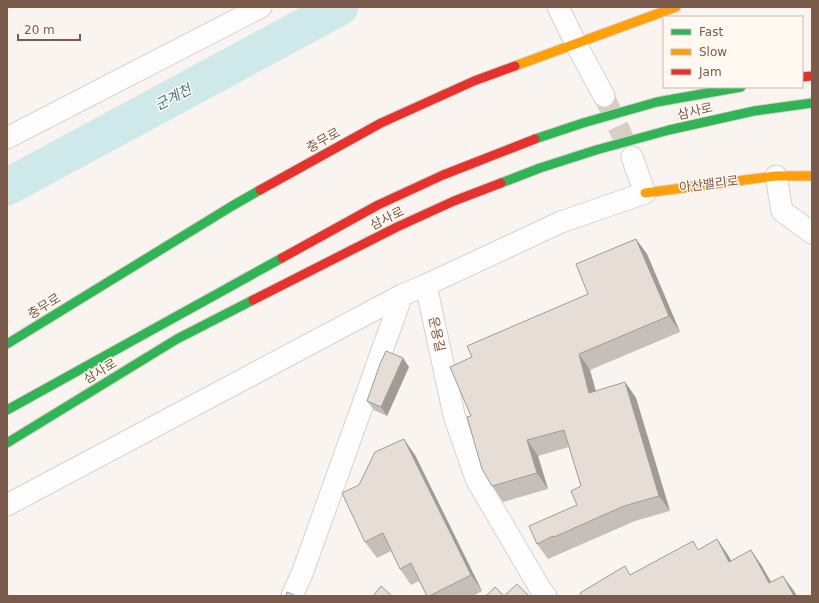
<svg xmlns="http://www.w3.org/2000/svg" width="819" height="603" font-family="'DejaVu Sans','Noto Sans KR',sans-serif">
<rect width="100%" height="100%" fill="#f9f4ef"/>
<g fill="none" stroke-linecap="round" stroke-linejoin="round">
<path stroke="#cfe9eb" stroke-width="37" d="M7,187L340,7"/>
<path stroke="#d9cec6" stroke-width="21" stroke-dasharray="21 10" stroke-linecap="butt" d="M605,98L632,157"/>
<g stroke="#d9d1cc" stroke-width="23">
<g id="street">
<path d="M558,7L576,44L604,96"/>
<path d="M7,138L261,7"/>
<path d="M776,176L782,211L812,233"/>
<path d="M7,505L402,295L426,285"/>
<path d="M292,596L303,571L402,295"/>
<path d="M546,596L541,590L476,479L454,415L426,285L561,222L645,193L632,157"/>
</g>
</g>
<g stroke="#d9d0ca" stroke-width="11">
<g id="fast">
<path d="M535,139L583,123L657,102L741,87"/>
<path d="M501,183L540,168L596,150L669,130L754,111L812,103"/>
<path d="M7,344L232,206L260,190"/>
<path d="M7,410L282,258"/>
<path d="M7,443L177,339L253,300"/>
</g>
</g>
<g stroke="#d9d0ca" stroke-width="11">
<g id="slow">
<path d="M515,66L676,7"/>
<path d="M645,193L776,176H812"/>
</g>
</g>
<g stroke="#d9d0ca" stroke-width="11">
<g id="jam">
<path d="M802,77L812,76"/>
<path d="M260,190L381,123L474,81L515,66"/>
<path d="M282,258L378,205L443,175L535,139"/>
<path d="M253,300L397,227L454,201L501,183"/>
</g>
</g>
<use href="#street" stroke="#fefdfd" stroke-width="21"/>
<use href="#fast" stroke="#30b455" stroke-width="9"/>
<use href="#slow" stroke="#ff9f0a" stroke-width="9"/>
<use href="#jam" stroke="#e5322d" stroke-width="9"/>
</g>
<g fill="#c6beb8">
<path d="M636,239L647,254L680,332L590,370L596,391L625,382L636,398L670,511L635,521L564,552L548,559L537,544L577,505L581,486L569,447L538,456L548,489L503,502L492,486L471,416L472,357L588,294Z"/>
<path d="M409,367L387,416L374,410L367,401Z"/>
<path d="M415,455L482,591L473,596H427L419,581L411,585L400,569L391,551L377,558L365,542L359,485Z"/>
</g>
<g fill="#a19b96">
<path d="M636,239L647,254L680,332L669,316Z"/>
<path d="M579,354L590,370L600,408L589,393Z"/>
<path d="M403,358L409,367L387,416L381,407Z"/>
<path d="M625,382L636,398L670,511L659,496Z"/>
<path d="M404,439L415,455L482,591L471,575Z"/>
<path d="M527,440L538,456L548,489L537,473Z"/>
<path d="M717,539L728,555L740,577L729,562Z"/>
<path d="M751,550L762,566L779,596L769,583Z"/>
<path d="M783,576L794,591L797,596H794Z"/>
</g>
<g fill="#e6ddd6" stroke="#a19b96">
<path d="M636,239L669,316L579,354L589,393L625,382L659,496L624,506L554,537L553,536L537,544L529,526L577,505L571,491L581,486L564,430L527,440L537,473L492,486L482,469L467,417L471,416L450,367L472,357L467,346L588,294L576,264Z"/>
<path d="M386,351L403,358L381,407L367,401L380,364Z"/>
<path d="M404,439L471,575L429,596H427L411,563L400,569L383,533L365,542L342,493L359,485L375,452Z"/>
<path d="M717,539L729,562L751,550L769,583L783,576L794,596H582L580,593L625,566L630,575L693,541L698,550Z"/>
<path d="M517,584L529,596H504Z"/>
<path d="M381,586L392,596H373Z"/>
<path d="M495,587L504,596H486Z"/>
<path d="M287,592L296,596H286Z"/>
</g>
<g text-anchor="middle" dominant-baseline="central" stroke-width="3" stroke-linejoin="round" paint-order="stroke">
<g font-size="13" fill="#7a5a4b" stroke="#fff9f2">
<text transform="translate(695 111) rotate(-13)">삼사로</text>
<text transform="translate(323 140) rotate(-29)">충무로</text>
<text transform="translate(709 184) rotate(-7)">아산밸리로</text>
<text transform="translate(387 218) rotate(-26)">삼사로</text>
<text transform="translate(44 306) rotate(-32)">충무로</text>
<text transform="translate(437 334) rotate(78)">운용길</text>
<text transform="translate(100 371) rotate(-31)">삼사로</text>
</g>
<g font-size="14" font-style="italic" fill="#3d787f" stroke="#fff9f2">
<text transform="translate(173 97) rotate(-28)">군계천</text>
</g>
</g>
<rect width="819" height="603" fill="none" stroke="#7a5a4b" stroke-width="16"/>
<rect x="663" y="16" width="140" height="72" fill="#fff9f2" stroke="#cab9af"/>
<rect x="671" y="29" width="20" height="6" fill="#30b455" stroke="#cab9af"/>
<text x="699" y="36" font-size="12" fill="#7a5a4b">Fast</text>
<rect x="671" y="49" width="20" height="6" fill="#ff9f0a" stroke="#cab9af"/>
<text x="699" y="56" font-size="12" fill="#7a5a4b">Slow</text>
<rect x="671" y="69" width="20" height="6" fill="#e5322d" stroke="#cab9af"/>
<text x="699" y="76" font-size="12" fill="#7a5a4b">Jam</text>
<path d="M18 34v6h62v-6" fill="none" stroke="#7a5a4b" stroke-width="2"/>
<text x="24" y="34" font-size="12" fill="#7a5a4b" stroke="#fff9f2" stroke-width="3" paint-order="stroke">20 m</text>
</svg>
